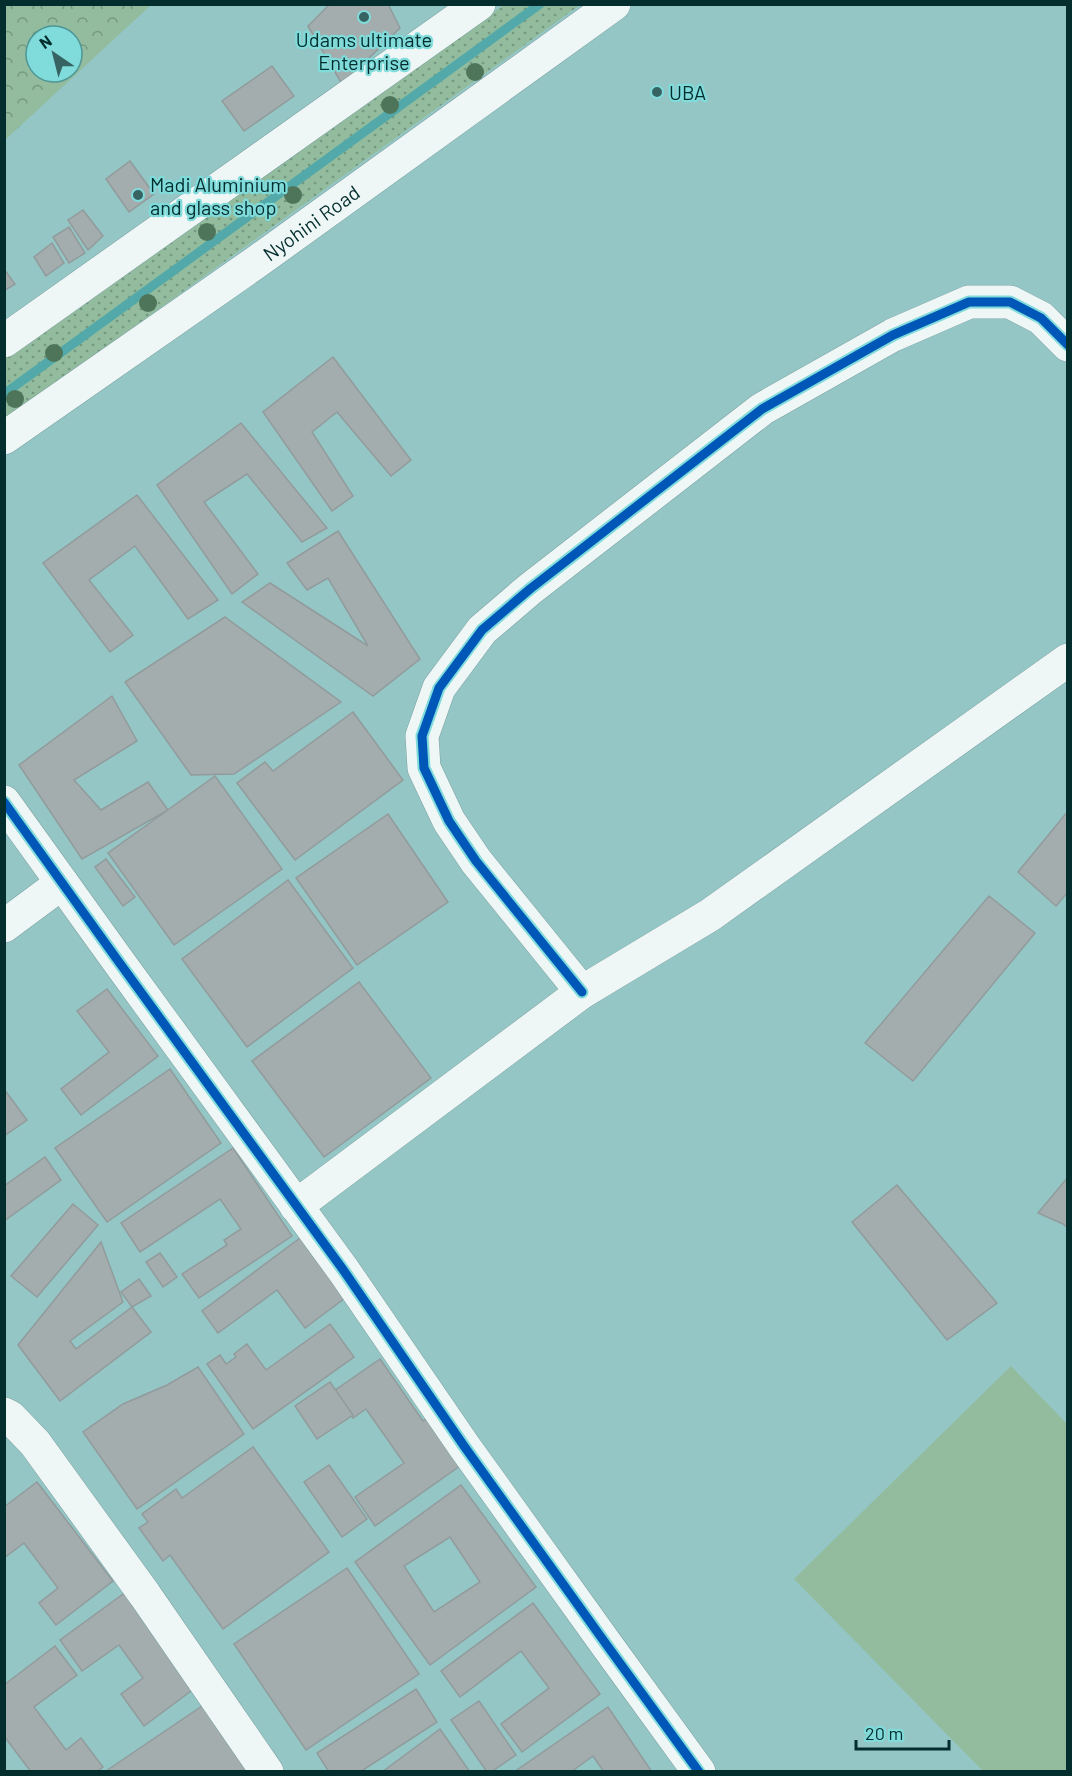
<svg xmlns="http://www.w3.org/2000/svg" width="1072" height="1776" font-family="Barlow,sans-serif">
<defs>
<pattern id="grass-dots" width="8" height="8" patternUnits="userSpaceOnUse" patternTransform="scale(1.5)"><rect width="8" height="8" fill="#92bc9d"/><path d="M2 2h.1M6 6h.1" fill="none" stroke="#759980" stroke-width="1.8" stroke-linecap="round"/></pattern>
<pattern id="forest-crowns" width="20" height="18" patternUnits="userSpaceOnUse" patternTransform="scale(1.5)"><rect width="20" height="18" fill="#92bc9d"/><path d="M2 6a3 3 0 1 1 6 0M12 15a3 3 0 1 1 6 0" fill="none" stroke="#759980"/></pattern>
</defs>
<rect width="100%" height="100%" fill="#95c6c6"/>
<path fill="url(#grass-dots)" d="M504,5H580L113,342L5,418L4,358L264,172Z"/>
<path fill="url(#forest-crowns)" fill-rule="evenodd" d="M5,4H151V5L5,140ZM36,36H72V72H36Z"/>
<path fill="#92bc9d" d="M1011,1366L1067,1424V1771H983L794,1579Z"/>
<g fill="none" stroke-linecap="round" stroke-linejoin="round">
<path stroke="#53a9a9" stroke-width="9" d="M4,394L540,4"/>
</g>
<g fill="#a4adae" stroke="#919b9c" stroke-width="1.5" fill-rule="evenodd">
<path d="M330,4H388L400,28L342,84L308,26Z"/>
<path d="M272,66L294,96L244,131L222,101Z"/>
<path d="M130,161L154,194L129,212L106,179Z"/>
<path d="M83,210L103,236L88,250L68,220Z"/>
<path d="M69,227L85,253L69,263L53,237Z"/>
<path d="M52,243L64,263L46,276L34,257Z"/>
<path d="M4,269L15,284L4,291Z"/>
<path d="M333,357L411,460L391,476L337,412L312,432L353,496L332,511L263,412Z"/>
<path d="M241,423L327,528L302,542L247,474L204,502L258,574L232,594L157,485Z"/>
<path d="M137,495L218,600L188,619L135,546L89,580L133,635L110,652L43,563Z"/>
<path d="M338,531L420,659L373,696L242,602L270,583L368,646L328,578L307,590L287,563Z"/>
<path d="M225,617L341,702L234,774L191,775L125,682Z"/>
<path d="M112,696L137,741L74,780L101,810L148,782L168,810L82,859L19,765Z"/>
<path d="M353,712L403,780L295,860L237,783L265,762L273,771Z"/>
<path d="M215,776L282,869L174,945L108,853Z"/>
<path d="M1068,811V892L1056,906L1018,872Z"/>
<path d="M388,814L448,902L357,965L296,878Z"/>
<path d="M106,859L135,897L123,906L95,867Z"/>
<path d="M288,880L353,968L247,1047L182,959Z"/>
<path d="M989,896L1035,933L913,1081L865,1043Z"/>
<path d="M359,982L431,1078L324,1157L252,1061Z"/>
<path d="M107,989L158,1056L81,1115L61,1089L109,1052L77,1011Z"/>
<path d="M170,1069L221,1143L107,1222L55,1148Z"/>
<path d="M4,1089L27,1120L4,1136Z"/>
<path d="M233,1148L292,1236L199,1298L182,1274L227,1245L224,1240L241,1229L220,1199L140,1252L121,1223Z"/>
<path d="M45,1157L61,1180L4,1221V1186Z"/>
<path d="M1068,1177V1228L1063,1224L1038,1213Z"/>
<path d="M897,1185L997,1303L947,1340L852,1222Z"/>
<path d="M73,1204L98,1225L37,1297L11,1276Z"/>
<path d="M304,1235L349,1295L305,1328L277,1290L218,1333L202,1311Z"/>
<path d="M101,1242L123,1302L70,1341L76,1349L132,1307L151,1332L60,1401L18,1345Z"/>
<path d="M160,1253L177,1277L163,1287L146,1262Z"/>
<path d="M139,1279L151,1296L132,1307L121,1292Z"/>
<path d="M330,1324L354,1357L253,1429L207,1364L220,1355L226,1364L236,1357L234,1354L247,1344L266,1370Z"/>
<path d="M380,1359L423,1421L431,1416L464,1463L375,1526L355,1497L404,1463L366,1409L353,1418L334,1391Z"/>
<path d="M198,1367L244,1434L137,1509L83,1432L123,1404L167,1385Z"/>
<path d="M330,1382L353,1415L317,1439L295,1406Z"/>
<path d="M253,1447L329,1552L223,1629L170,1555L163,1561L139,1528L148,1522L142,1514L176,1489L182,1498Z"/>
<path d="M329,1465L367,1519L342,1537L304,1482Z"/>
<path d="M37,1482L113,1581L56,1625L39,1603L58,1588L24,1543L4,1558V1507Z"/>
<path d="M461,1485L536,1587L430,1665L355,1562ZM450,1537L480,1582L434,1612L404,1566Z"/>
<path d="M347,1568L419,1674L306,1750L234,1644Z"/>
<path d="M130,1589L199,1685L144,1726L121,1694L143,1678L119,1645L82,1671L60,1640Z"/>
<path d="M533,1603L600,1694L522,1752L501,1724L549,1688L521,1651L460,1697L441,1671Z"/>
<path d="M55,1646L77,1675L34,1707L66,1750L81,1738L103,1767L96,1772H31L4,1736V1685Z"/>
<path d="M416,1689L437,1722L360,1772H329L317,1753Z"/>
<path d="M479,1701L516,1755L491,1772H487L451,1720Z"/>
<path d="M205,1704L251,1772H107L106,1771Z"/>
<path d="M608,1707L652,1772H604L593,1756L571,1772H514Z"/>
<path d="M440,1729L470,1772H382Z"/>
</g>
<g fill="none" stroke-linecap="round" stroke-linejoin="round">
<g stroke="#7ba2a2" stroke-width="34">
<g id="minor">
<path d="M4,802L116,958L344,1271L464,1446L606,1644L699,1772"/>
<path d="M4,926L62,883"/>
<path d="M582,992L476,861L449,821L424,768L422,736L439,688L482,630L530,589L762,409L893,335L969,302H1010L1041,318L1068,345"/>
<path d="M296,1206L582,992L710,915L1068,660"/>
<path d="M4,1414L10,1417L35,1443L145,1595L267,1772"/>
</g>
</g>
<g stroke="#7ba2a2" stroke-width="34">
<g id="major">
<path d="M4,341L479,4"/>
<path id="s1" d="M4,438L255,263L614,4"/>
</g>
</g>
<use href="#minor" stroke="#eff6f6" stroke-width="33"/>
<use href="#major" stroke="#eff6f6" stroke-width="33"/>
<g stroke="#80dbdb" stroke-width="13">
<g id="cycleway">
<path d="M4,802L116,958L344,1271L464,1446L606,1644L699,1772"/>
<path d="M582,992L476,861L449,821L424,768L422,736L439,688L482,630L530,589L762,409L893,335L969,302H1010L1041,318L1068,345"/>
</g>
</g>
<use href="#cycleway" stroke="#0057b8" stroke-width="9"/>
</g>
<g fill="#4e7559">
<circle cx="475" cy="72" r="9"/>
<circle cx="390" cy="105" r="9"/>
<circle cx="293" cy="195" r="9"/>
<circle cx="207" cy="232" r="9"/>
<circle cx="148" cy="303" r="9"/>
<circle cx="54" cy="353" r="9"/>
<circle cx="15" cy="399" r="9"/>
</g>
<g fill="#376363" stroke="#80dbdb" stroke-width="2">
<circle cx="364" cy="17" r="6"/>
<circle cx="657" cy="92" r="6"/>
<circle cx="138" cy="195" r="6"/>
</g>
<g text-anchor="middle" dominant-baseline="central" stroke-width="4.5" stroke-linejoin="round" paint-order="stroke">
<g font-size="20" fill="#042e2e" stroke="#80dbdb" text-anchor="start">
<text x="364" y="39" text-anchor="middle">Udams ultimate<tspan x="364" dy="23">Enterprise</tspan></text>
<text x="669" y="92">UBA</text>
<text x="150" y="184">Madi Aluminium<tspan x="150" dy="23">and glass shop</tspan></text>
</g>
<g font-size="20" fill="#042e2e" stroke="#80dbdb">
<text stroke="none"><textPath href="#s1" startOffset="375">Nyohini Road</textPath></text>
</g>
</g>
<rect width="1072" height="1776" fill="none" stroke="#042e2e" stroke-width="12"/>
<g transform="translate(54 54) rotate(325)"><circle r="28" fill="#80dbdb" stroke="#4e9696" stroke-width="1.5"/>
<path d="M0-4.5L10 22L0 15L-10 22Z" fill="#376363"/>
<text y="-9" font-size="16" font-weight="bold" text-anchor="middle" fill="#042e2e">N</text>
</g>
<path d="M856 1740v9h93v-9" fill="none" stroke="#042e2e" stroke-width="3"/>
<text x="865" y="1740" font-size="18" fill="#042e2e" stroke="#80dbdb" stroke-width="4.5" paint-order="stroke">20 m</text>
</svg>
